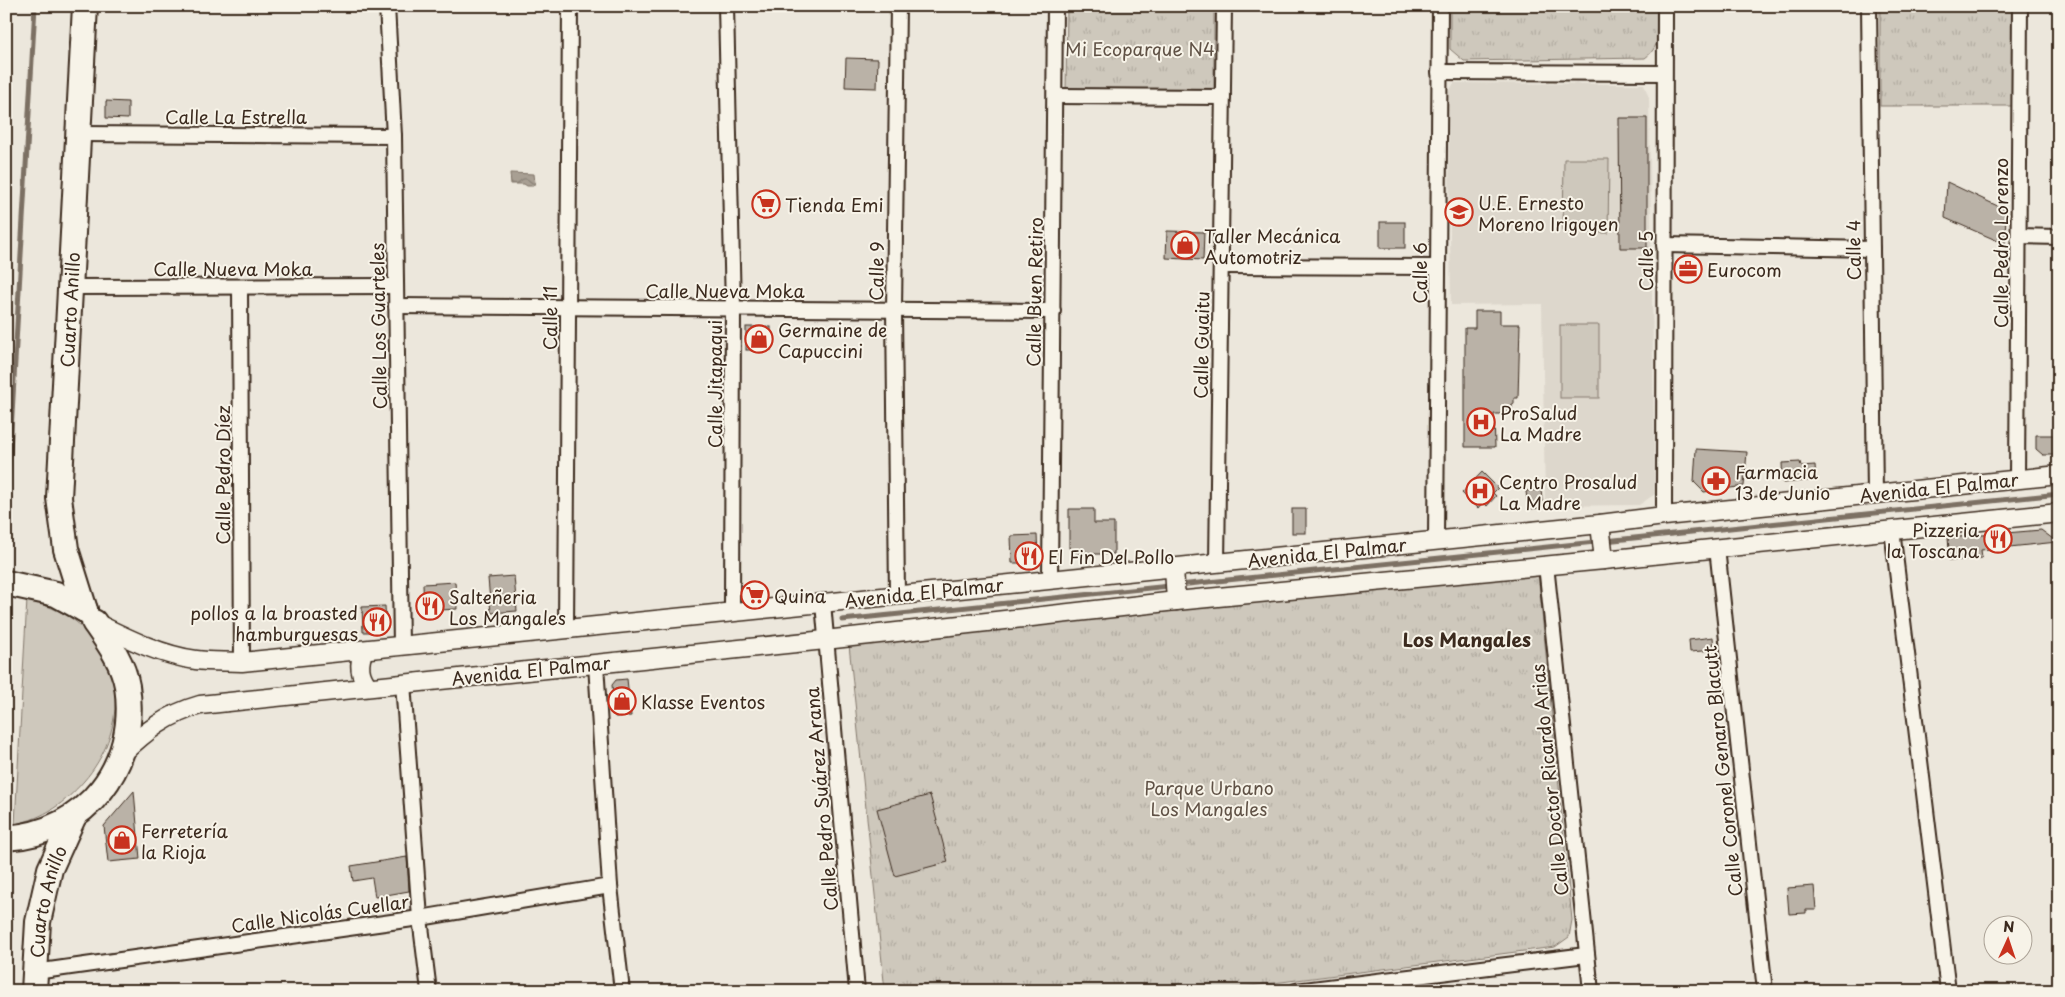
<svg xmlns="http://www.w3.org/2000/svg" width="2065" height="997" font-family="'Playpen Sans',sans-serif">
<defs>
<pattern id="park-tufts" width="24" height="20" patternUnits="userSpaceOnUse" patternTransform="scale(1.25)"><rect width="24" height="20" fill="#cec8bc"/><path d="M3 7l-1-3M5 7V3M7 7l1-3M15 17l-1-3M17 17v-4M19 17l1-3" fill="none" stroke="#b2aca1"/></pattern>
<pattern id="water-waves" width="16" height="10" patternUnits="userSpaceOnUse" patternTransform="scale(1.25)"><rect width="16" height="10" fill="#a89f93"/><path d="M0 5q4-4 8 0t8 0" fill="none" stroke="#8a8277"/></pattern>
</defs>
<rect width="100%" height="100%" fill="#ece7dc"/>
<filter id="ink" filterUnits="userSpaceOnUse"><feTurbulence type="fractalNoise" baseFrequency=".02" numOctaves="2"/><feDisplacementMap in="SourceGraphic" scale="10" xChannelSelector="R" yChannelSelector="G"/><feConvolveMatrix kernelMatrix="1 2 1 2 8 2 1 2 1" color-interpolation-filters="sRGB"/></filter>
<g filter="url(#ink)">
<path fill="#ddd7cc" d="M1454,83L1644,84L1649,98L1655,494L1639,505L1545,506L1542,304L1451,305L1448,93Z"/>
<g fill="#cec8bc" stroke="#84796d">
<path d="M1564,159H1609L1608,233L1563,232Z"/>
<rect x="1560" y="325" width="39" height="73"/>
<path d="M27,599C44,605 61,610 75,621C128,662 126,733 84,781C65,803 44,818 15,824Z"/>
</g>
<g fill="url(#park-tufts)" stroke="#84796d">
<path d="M1067,6H1214V91H1066Z"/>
<path d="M1450,6H1658C1658,26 1663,45 1645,58L1464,61L1450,49Z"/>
<rect x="1880" y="6" width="135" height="100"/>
<path d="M1538,572L1572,920L1569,937L1555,947L1211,991H885L849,645L1185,607Z"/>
</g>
<path fill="url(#water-waves)" stroke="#7c7064" d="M510,173L534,174L535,183L533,186H527L524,184H511Z"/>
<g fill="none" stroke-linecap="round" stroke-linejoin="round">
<g stroke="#7c7064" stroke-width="5">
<path d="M6,521L35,6"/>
<path d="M842,620L2059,494"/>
</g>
</g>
<g fill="#bab2a7" stroke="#3b2a1e">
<path d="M846,58L878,59L877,88L845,87Z"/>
<path d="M106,101L128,102V119L106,118Z"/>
<path d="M1619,118H1647V248H1620Z"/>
<path d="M1947,182L2006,210L2005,244L1945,218Z"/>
<rect x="1380" y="222" width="25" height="26"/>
<path d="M1167,231L1204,232L1203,260L1166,258Z"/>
<path d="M1475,311H1500V324H1520L1518,398H1514V404H1512V414H1494L1495,447H1465V328H1475Z"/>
<rect x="746" y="327" width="25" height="23"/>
<path d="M2036,435H2058V455H2043L2036,449Z"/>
<path d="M1696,449L1747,452L1744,486L1704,492L1694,482Z"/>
<path d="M1800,462L1801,466L1815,465L1816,480L1783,483L1782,463Z"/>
<path d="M1482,472L1498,488L1493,493L1496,496L1487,506L1483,502L1478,508L1462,493Z"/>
<path d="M1541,490L1543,508L1528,509L1526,491Z"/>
<path d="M1069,509H1094V523H1114V554H1079L1069,548Z"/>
<rect x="1292" y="509" width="14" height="24"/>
<path d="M2041,530L2057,542L1981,550L1982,558L1950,561L1948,538Z"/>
<path d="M1037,535L1038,557L1031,563H1012L1011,536Z"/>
<path d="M514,576L517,611L491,613L488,578Z"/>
<path d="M455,582L457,609L424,611L423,584Z"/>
<path d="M385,606L386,625L377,632H363L362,607Z"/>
<path d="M1713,637L1714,650L1690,652L1689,640Z"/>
<path d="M627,679L631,716L615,717L612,685L616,680Z"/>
<path d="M134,791L140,859L108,862L104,826Z"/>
<path d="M930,795L948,862L895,876L877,809Z"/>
<path d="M407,857L409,891L375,897L372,878L353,881L351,866Z"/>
<path d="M1814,886L1816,910H1806V913L1789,914L1787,888Z"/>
</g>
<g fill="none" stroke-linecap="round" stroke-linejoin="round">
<g stroke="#3b2a1e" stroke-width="18">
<g id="minor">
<path d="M387,6L394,136L401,646"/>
<path d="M726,6L733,308L732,613"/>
<path d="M1869,6L1875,494"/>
<path d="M1439,72L1664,73"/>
<path d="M1055,96L1223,97"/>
<path d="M79,134L394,136"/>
<path d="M2019,236L2059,237"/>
<path d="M1664,245L1872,249"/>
<path d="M1221,266L1438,267"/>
<path d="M70,287L396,286"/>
<path d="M240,287L242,662"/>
<path d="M396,306L1053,311"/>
<path d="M2017,479L2020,6"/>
<path d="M1664,516L1665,6"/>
<path d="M1892,530L1948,991"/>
<path d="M1436,541L1440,6"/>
<path d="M1717,548L1765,991"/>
<path d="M1217,564L1224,6"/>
<path d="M1546,565L1591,991"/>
<path d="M1050,579L1055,6"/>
<path d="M897,596L894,310L898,6"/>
<path d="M823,603L857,991"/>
<path d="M566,630L570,6"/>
<path d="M596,664L610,886L622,991"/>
<path d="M403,683L420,918L429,991"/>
<path d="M35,972L420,918L610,886"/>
<path d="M1296,991L1586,955"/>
</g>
</g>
<g stroke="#3b2a1e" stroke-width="21">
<g id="tertiary">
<path d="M1600,524L1604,560"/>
<path d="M1174,568L1176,601"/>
<path d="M94,622C127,638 160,655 196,660C211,662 227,661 242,662L1600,524L1664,516L2059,475"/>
<path d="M364,650C358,664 359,675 368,686"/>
<path d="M122,754C146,731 168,714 200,705L825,640L1176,601L1604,560L2059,513"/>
</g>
</g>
<g stroke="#3b2a1e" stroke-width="28">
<g id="trunk">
<path d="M6,583L56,594L85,610"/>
<path id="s1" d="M85,610L66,549L59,498L85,6"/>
<path d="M6,838C87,833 139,765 127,686C123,662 108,642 94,622"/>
<path id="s2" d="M34,991L38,922L50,869L74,816"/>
</g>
</g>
<use href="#minor" stroke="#f7f3e8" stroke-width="14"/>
<use href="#tertiary" stroke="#f7f3e8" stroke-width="18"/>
<use href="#trunk" stroke="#f7f3e8" stroke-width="24"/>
</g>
</g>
<defs>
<g id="supermarket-ring" transform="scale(1.4375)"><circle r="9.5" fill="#f7f3e8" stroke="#c8321e" stroke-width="1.5"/><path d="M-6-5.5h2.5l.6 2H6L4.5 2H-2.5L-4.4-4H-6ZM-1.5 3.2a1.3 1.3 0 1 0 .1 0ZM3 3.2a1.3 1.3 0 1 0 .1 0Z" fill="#c8321e"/></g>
<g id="school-ring" transform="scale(1.4375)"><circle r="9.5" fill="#f7f3e8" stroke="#c8321e" stroke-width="1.5"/><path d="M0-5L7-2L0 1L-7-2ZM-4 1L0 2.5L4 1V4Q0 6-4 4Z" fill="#c8321e"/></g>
<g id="shop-ring" transform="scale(1.4375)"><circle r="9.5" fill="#f7f3e8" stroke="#c8321e" stroke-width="1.5"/><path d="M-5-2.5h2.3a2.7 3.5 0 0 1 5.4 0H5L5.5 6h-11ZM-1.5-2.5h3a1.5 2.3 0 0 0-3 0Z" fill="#c8321e"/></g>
<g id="office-ring" transform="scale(1.4375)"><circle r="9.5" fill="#f7f3e8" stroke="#c8321e" stroke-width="1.5"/><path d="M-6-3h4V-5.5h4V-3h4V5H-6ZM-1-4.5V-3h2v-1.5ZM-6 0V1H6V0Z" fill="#c8321e"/></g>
<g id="hospital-ring" transform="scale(1.4375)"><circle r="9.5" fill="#f7f3e8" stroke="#c8321e" stroke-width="1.5"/><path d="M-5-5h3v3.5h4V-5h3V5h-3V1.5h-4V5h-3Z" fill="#c8321e"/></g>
<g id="pharmacy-ring" transform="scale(1.4375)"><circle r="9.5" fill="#f7f3e8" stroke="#c8321e" stroke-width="1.5"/><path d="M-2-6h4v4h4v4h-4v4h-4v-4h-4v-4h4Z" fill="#c8321e"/></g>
<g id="restaurant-ring" transform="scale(1.4375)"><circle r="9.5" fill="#f7f3e8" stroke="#c8321e" stroke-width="1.5"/><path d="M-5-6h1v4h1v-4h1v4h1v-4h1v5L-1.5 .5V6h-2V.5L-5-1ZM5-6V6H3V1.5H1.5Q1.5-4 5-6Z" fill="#c8321e"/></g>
</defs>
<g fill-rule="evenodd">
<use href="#supermarket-ring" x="766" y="204"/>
<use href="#school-ring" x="1459" y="212"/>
<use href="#shop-ring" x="1185" y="245"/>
<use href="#office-ring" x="1688" y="269"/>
<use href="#shop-ring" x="759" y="339"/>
<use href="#hospital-ring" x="1481" y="422"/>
<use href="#pharmacy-ring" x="1716" y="481"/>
<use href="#hospital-ring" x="1480" y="491"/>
<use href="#restaurant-ring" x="1998" y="539"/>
<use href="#restaurant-ring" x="1029" y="556"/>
<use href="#supermarket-ring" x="755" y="595"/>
<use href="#restaurant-ring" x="430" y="606"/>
<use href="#restaurant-ring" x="377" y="622"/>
<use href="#shop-ring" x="622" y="701"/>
<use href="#shop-ring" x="122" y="840"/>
</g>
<g text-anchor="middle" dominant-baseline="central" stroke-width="4" stroke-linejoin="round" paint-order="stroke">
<g font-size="18" fill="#605246" stroke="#f7f3e8">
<text x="1140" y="48">Mi Ecoparque N4</text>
<text x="1209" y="787">Parque Urbano<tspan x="1209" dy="21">Los Mangales</tspan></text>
</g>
<g font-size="18" fill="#3b2a1e" stroke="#f7f3e8">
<text x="236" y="116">Calle La Estrella</text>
<text transform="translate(2000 243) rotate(-90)">Calle Pedro Lorenzo</text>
<text transform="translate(1853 250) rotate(-91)">Calle 4</text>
<text transform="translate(1645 261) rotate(-90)">Calle 5</text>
<text x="233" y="268">Calle Nueva Moka</text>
<text transform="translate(876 271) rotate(-89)">Calle 9</text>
<text transform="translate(1419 273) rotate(-90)">Calle 6</text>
<text x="725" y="290">Calle Nueva Moka</text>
<text transform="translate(1034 292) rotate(-89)">Calle Buen Retiro</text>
<text stroke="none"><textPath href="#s1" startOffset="304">Cuarto Anillo</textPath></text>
<text transform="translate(549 318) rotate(-90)">Calle 11</text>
<text transform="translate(378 326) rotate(-91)">Calle Los Guarteles</text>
<text transform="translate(1201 345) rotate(-89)">Calle Guaitu</text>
<text transform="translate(714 384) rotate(-90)">Calle Jitapaqui</text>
<text transform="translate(222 475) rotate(-90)">Calle Pedro Díez</text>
<text transform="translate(1939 487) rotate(-6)">Avenida El Palmar</text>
<text transform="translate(1327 552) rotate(-6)">Avenida El Palmar</text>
<text transform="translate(924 592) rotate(-6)">Avenida El Palmar</text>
<text transform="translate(531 670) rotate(-6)">Avenida El Palmar</text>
<text transform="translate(1722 771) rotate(-96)">Calle Coronel Genaro Blacutt</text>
<text transform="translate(1549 780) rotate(-96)">Calle Doctor Ricardo Arias</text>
<text transform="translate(821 799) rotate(-95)">Calle Pedro Suárez Arana</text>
<text stroke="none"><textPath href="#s2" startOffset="91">Cuarto Anillo</textPath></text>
<text transform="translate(320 913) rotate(-8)">Calle Nicolás Cuellar</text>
</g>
<g font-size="18" fill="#3b2a1e" stroke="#f7f3e8" text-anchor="start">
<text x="1478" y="202">U.E. Ernesto<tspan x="1478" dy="21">Moreno Irigoyen</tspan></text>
<text x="785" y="204">Tienda Emi</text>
<text x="1204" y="235">Taller Mecánica<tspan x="1204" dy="21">Automotriz</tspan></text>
<text x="1707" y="269">Eurocom</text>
<text x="778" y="329">Germaine de<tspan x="778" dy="21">Capuccini</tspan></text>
<text x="1500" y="412">ProSalud<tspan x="1500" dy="21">La Madre</tspan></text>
<text x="1735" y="471">Farmacia<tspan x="1735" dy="21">13 de Junio</tspan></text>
<text x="1499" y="481">Centro Prosalud<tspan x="1499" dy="21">La Madre</tspan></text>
<text x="1979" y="529" text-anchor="end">Pizzeria<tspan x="1979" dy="21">la Toscana</tspan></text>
<text x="1048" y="556">El Fin Del Pollo</text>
<text x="774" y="595">Quina</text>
<text x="449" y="596">Salteñeria<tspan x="449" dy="21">Los Mangales</tspan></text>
<text x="358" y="612" text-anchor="end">pollos a la broasted<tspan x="358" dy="21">hamburguesas</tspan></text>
<text x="641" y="701">Klasse Eventos</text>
<text x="141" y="830">Ferretería<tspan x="141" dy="21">la Rioja</tspan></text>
</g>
<g font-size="19" font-weight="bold" fill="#3b2a1e" stroke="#f7f3e8">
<text x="1467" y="639">Los Mangales</text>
</g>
</g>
<rect width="2065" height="997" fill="none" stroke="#f7f3e8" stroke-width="25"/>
<rect x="12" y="12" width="2040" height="972" fill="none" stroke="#3b2a1e" stroke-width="2" filter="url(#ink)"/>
<g transform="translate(2008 940) rotate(3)"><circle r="24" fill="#f7f3e8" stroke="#aca397"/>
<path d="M0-4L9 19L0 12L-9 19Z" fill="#c8321e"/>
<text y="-8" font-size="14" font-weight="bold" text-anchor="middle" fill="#3b2a1e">N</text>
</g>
</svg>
